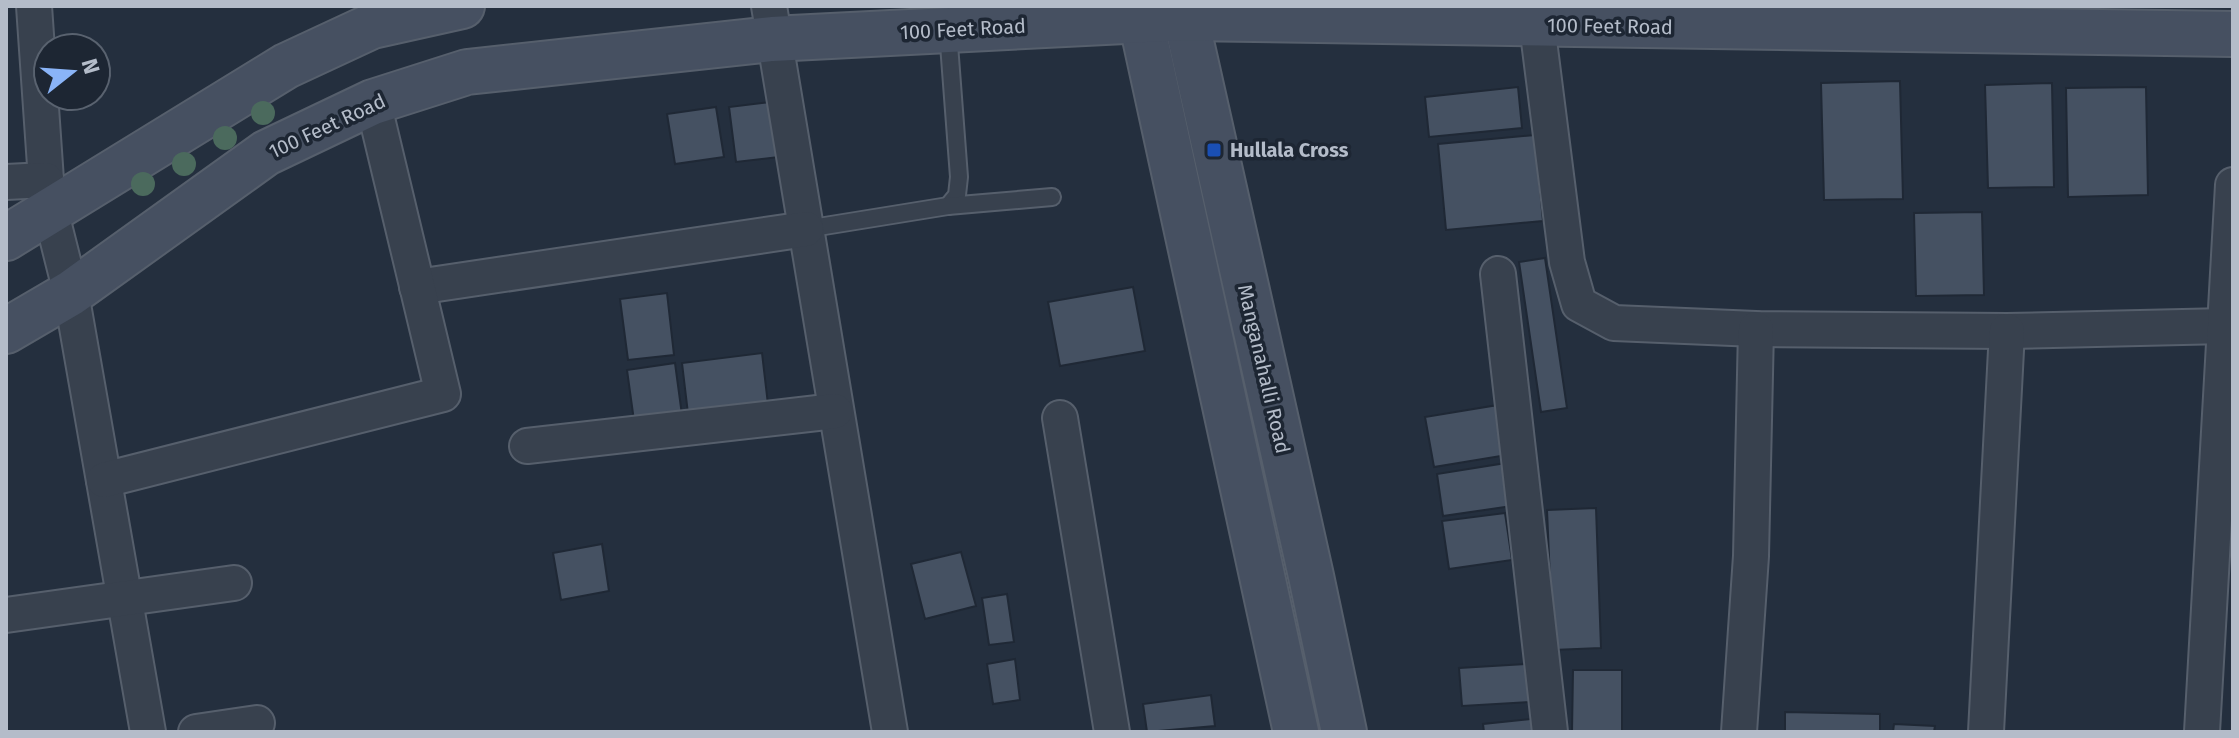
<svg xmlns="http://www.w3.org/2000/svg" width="2239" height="738" font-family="'Fira Sans',sans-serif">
<rect width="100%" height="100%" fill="#242f3e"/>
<g fill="#455162" stroke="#1f2835" stroke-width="2">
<path d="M1900,81L1903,199L1824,200L1821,83Z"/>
<path d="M2052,83L2054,187L1988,188L1985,85Z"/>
<path d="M1518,87L1522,128L1429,137L1425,97Z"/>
<path d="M2146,87L2148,195L2068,197L2066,88Z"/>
<path d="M770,102L779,157L736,162L729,107Z"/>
<path d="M716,107L724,157L675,164L667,114Z"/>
<path d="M1535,135L1543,221L1446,230L1438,144Z"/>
<path d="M1982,212L1984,295L1916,296L1914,213Z"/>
<path d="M1545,258L1567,408L1541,412L1519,262Z"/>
<path d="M1133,287L1145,351L1060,366L1048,302Z"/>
<path d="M667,293L674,355L628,360L620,299Z"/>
<path d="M762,353L769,413L689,422L682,363Z"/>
<path d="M675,363L682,415L634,421L627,370Z"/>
<path d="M1498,405L1507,455L1434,467L1425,417Z"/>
<path d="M1506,463L1512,506L1443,516L1437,474Z"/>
<path d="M1596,508L1601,648L1553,650L1547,510Z"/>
<path d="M1505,513L1512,560L1449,569L1442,521Z"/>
<path d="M602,544L609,591L561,600L553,553Z"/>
<path d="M961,552L976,606L925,619L911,564Z"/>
<path d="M1007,594L1014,642L989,645L982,598Z"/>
<path d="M1015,659L1020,700L993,704L987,664Z"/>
<path d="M1527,664L1529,702L1462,706L1459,668Z"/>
<path d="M1573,670H1622V732H1572Z"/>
<path d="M1211,695L1215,726L1147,732L1143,704Z"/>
<path d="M1785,712L1880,714V732H1785Z"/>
<path d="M1540,718L1541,732H1484L1483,724Z"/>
<path d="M1894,724L1935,726L1934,732H1893Z"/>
</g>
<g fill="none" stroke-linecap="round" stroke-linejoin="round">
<g stroke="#565f6c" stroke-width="20">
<g id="lane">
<path d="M948,206L957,195L959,177L948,31"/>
<path d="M806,229L948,206L1052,197"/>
</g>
</g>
<g stroke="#565f6c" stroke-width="38">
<g id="street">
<path d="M34,6L46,180"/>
<path d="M769,6L890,732"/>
<path d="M1537,25L1567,262L1579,304L1614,323L1756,329L2007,331L2226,326"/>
<path d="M6,182L46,180L50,209L71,293L148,732"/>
<path d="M1498,274L1550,732"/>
<path d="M417,287L806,229"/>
<path d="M1060,418L1112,732"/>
<path d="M527,446L835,411"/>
<path d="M104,480L443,394L373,102"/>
<path d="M6,615L234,583"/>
<path d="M196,732L257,723"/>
<path d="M1739,732L1751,556L1756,329"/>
<path d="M1986,732L2007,331"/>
<path d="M2202,732L2233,185"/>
</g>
</g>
<g stroke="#565f6c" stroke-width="48">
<g id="secondary">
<path d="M1138,6L1296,732"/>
<path d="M1183,6L1311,576L1344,732"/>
<path d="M6,238L286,66L372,26L462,6"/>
<path d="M6,331L71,293L266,153L373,102L467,72L772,39L1185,18L2233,34"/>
</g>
</g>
<use href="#lane" stroke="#38414e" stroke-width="16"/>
<use href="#street" stroke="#38414e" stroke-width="34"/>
<use href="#secondary" stroke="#465061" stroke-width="44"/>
</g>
<g fill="#4b6a5d">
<circle cx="263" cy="113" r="12"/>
<circle cx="225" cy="138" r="12"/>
<circle cx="184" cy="164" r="12"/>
<circle cx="143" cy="184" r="12"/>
</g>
<rect fill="#1a4fb4" stroke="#1d2633" stroke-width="3" x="1206" y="142" width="16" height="16" rx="4"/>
<g text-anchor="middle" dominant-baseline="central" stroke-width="7" stroke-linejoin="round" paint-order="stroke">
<g font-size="20" fill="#b4bcc9" stroke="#1d2633">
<text transform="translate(1610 26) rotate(1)">100 Feet Road</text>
<text transform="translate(963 29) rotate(-3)">100 Feet Road</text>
<text transform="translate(327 126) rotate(-25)">100 Feet Road</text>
<text transform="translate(1264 369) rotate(77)">Manganahalli Road</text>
</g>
<g font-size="20" font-weight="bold" fill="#b4bcc9" stroke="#1d2633" text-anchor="start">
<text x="1230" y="150">Hullala Cross</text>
</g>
</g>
<rect width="2239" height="738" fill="none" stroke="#b4bcc9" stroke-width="16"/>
<g transform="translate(72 72) rotate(73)"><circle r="38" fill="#1d2633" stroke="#59626f" stroke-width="2"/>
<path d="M0-6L14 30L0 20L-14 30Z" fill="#8ab4f8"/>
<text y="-12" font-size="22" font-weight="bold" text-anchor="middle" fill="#b4bcc9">N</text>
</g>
</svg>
